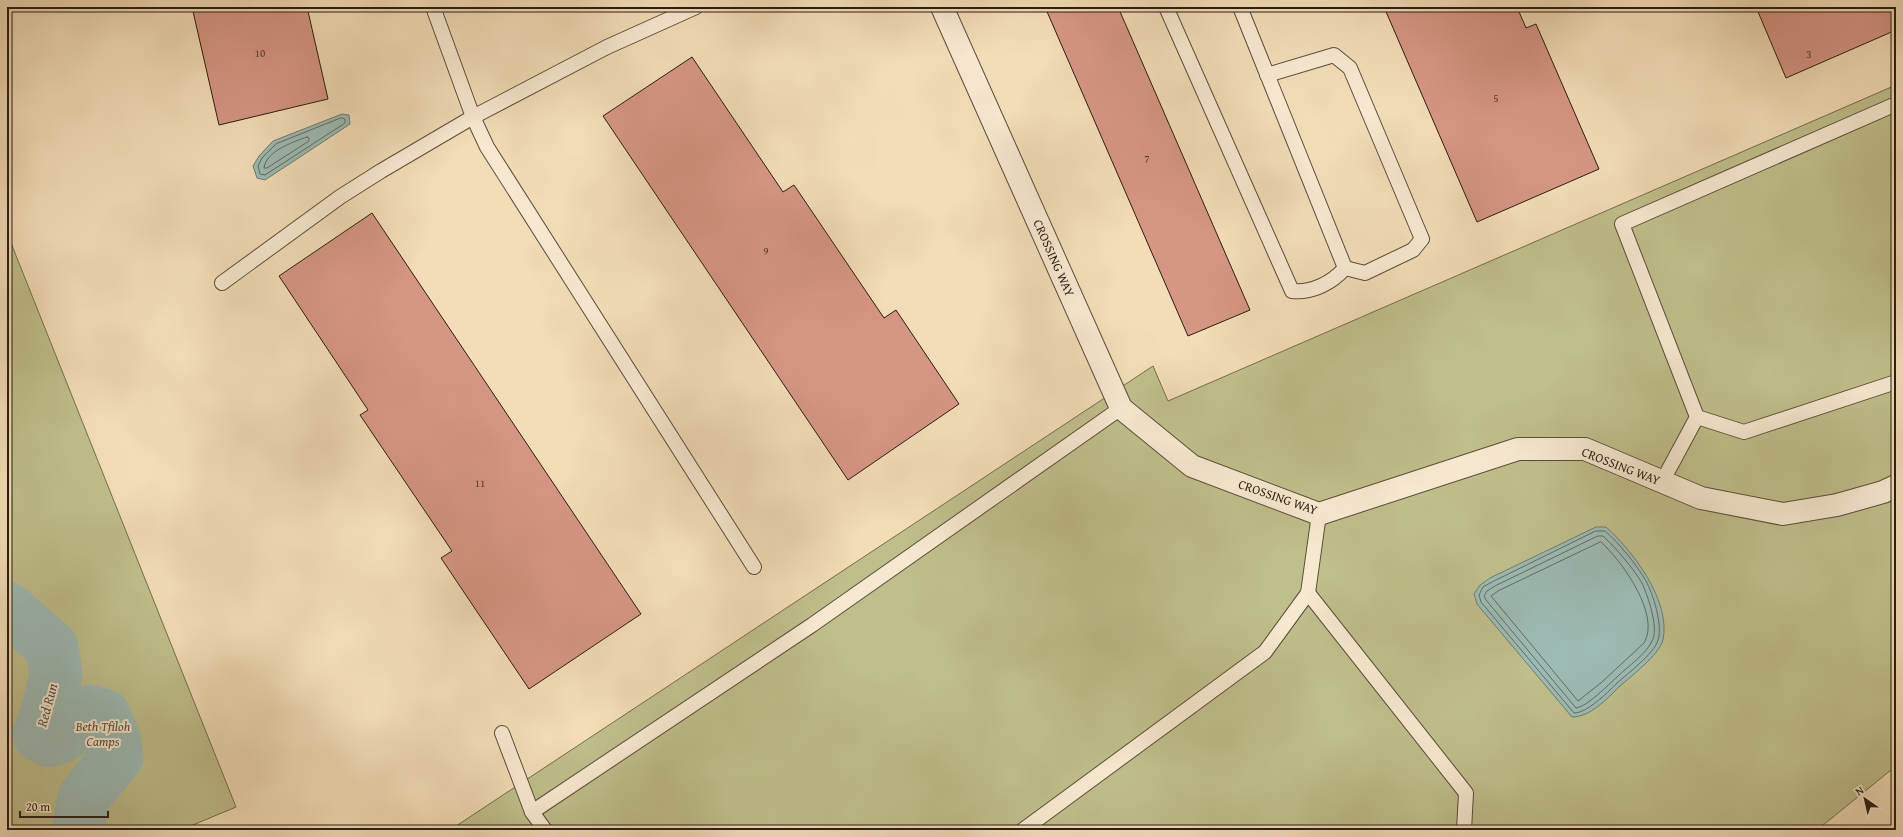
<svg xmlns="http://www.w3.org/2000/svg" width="1903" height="837" font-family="'Gentium Book Plus',serif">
<rect width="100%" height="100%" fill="#f2ddb7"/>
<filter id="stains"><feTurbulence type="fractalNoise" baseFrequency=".005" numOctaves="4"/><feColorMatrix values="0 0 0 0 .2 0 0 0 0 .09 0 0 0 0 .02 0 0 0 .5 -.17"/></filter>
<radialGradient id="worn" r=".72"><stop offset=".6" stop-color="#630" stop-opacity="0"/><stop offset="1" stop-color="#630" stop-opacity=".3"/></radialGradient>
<g fill="#bfbf8b" stroke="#746e4e">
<path d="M1896,85V766L1817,830H450L1153,366L1168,401Z"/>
<path d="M7,233L236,807L181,830H7Z"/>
</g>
<g fill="#9cbbb4" stroke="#6e7c73">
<path d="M342,114L349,115L350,124L265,180L257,178L253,166L259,156L273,141Z"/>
<path d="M1596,527H1606C1633,551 1671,601 1663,640C1659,655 1631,676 1619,687C1607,699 1590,717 1572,717L1477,604L1474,594L1480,585L1490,578Z"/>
</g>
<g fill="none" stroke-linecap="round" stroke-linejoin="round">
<g stroke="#626c63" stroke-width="1">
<path d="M341,118L345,119V123L265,175L260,174L258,166L262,158L276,144Z"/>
<path d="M307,137L309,138V141L267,168H264C266,151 293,142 307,137Z"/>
<path d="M1596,531H1605C1619,543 1636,564 1646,581C1653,594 1663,625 1658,640C1654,654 1628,673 1616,684C1607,693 1587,713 1574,713L1481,602L1479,595L1483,587L1492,582Z"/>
<path d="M1598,536H1603C1616,548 1633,568 1642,583C1648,596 1658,626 1653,639C1647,654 1628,666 1617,677C1608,685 1588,706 1576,708L1486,600L1484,596L1487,591L1495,586Z"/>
<path d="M1601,542C1622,561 1661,615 1644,643L1602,682L1578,701L1491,596L1498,591Z"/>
</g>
<path stroke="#9cbbb4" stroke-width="53" d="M7,608L52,647L56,675L48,709L39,735L50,741C68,736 79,725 91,711L104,715L114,738L117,757L84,797L78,830"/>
</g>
<g fill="#d69684" stroke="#291d12">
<path d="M192,7H307L328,99L219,125Z"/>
<path d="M1045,7H1118L1250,310L1188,336Z"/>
<path d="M1384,7H1517L1526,28L1536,24L1599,169L1477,222Z"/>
<path d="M1756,7H1896V30L1786,78Z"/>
<path d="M692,57L783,192L794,185L884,318L896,310L959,404L848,480L603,116Z"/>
<path d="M372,213L641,614L529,689L441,558L452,551L360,415L368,410L279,276Z"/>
</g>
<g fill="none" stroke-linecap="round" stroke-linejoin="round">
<g stroke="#5b4d3b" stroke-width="16">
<g id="lane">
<path d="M433,7L473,117L487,147L754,567"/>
<path d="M1166,7L1292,291C1312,293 1332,283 1345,268L1240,7"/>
<path d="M1267,75L1334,55L1350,68L1422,239L1413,250L1365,273L1345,268"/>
<path d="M222,283L340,197L381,171L473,117L607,47L696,7"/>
<path d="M1697,417L1744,432L1896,382"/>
<path d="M1662,482L1697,417L1622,224L1896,104"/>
<path d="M1308,593L1466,793L1464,830"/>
<path d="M502,733L532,812L545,830"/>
<path d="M532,812L812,625L1121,408"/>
<path d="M1023,830L1265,652L1308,593L1319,514"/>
</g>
</g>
<g stroke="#5b4d3b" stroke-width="24">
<path id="street" d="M942,7L1121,408L1192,466L1319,514L1518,449H1585L1701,498L1783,514L1837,505L1883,492L1896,486"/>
</g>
<use href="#lane" stroke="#f7e9d0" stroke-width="14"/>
<use href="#street" stroke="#f7e9d0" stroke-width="22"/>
</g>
<g text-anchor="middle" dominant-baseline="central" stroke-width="4" stroke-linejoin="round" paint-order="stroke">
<g font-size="11" fill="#543b2e">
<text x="260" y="53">10</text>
<text x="1809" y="54">3</text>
<text x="1496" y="98">5</text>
<text x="1147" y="158">7</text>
<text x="766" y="251">9</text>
<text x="480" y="483">11</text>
</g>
<g font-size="13" fill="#291d12" stroke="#f7e9d0">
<text transform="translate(1054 258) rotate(66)">CROSSING WAY</text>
<text transform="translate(1621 466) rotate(21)">CROSSING WAY</text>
<text transform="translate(1278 497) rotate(19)">CROSSING WAY</text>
</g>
<g font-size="13" font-style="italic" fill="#564e36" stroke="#f7e9d0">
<text x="103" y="726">Beth Tfiloh<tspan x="103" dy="15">Camps</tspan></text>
</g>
<g font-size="14" font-style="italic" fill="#4c4c43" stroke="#f7e9d0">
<text transform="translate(47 705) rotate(-75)">Red Run</text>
</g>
</g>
<rect width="1903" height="837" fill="none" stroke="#f2ddb7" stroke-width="24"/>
<rect x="8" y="8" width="1887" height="821" fill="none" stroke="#291d12" stroke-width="2"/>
<rect x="12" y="12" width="1879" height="813" fill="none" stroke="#291d12"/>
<g transform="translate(1865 799) rotate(326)" stroke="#f7e9d0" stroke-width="3" paint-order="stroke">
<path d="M0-3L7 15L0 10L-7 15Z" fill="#291d12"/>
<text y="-6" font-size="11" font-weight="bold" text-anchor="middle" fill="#291d12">N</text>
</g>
<path d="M20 811v6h88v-6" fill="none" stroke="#291d12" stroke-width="2"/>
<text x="26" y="811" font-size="12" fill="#291d12" stroke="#f7e9d0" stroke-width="3" paint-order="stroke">20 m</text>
<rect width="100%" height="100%" filter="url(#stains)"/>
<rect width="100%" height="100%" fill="url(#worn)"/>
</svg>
